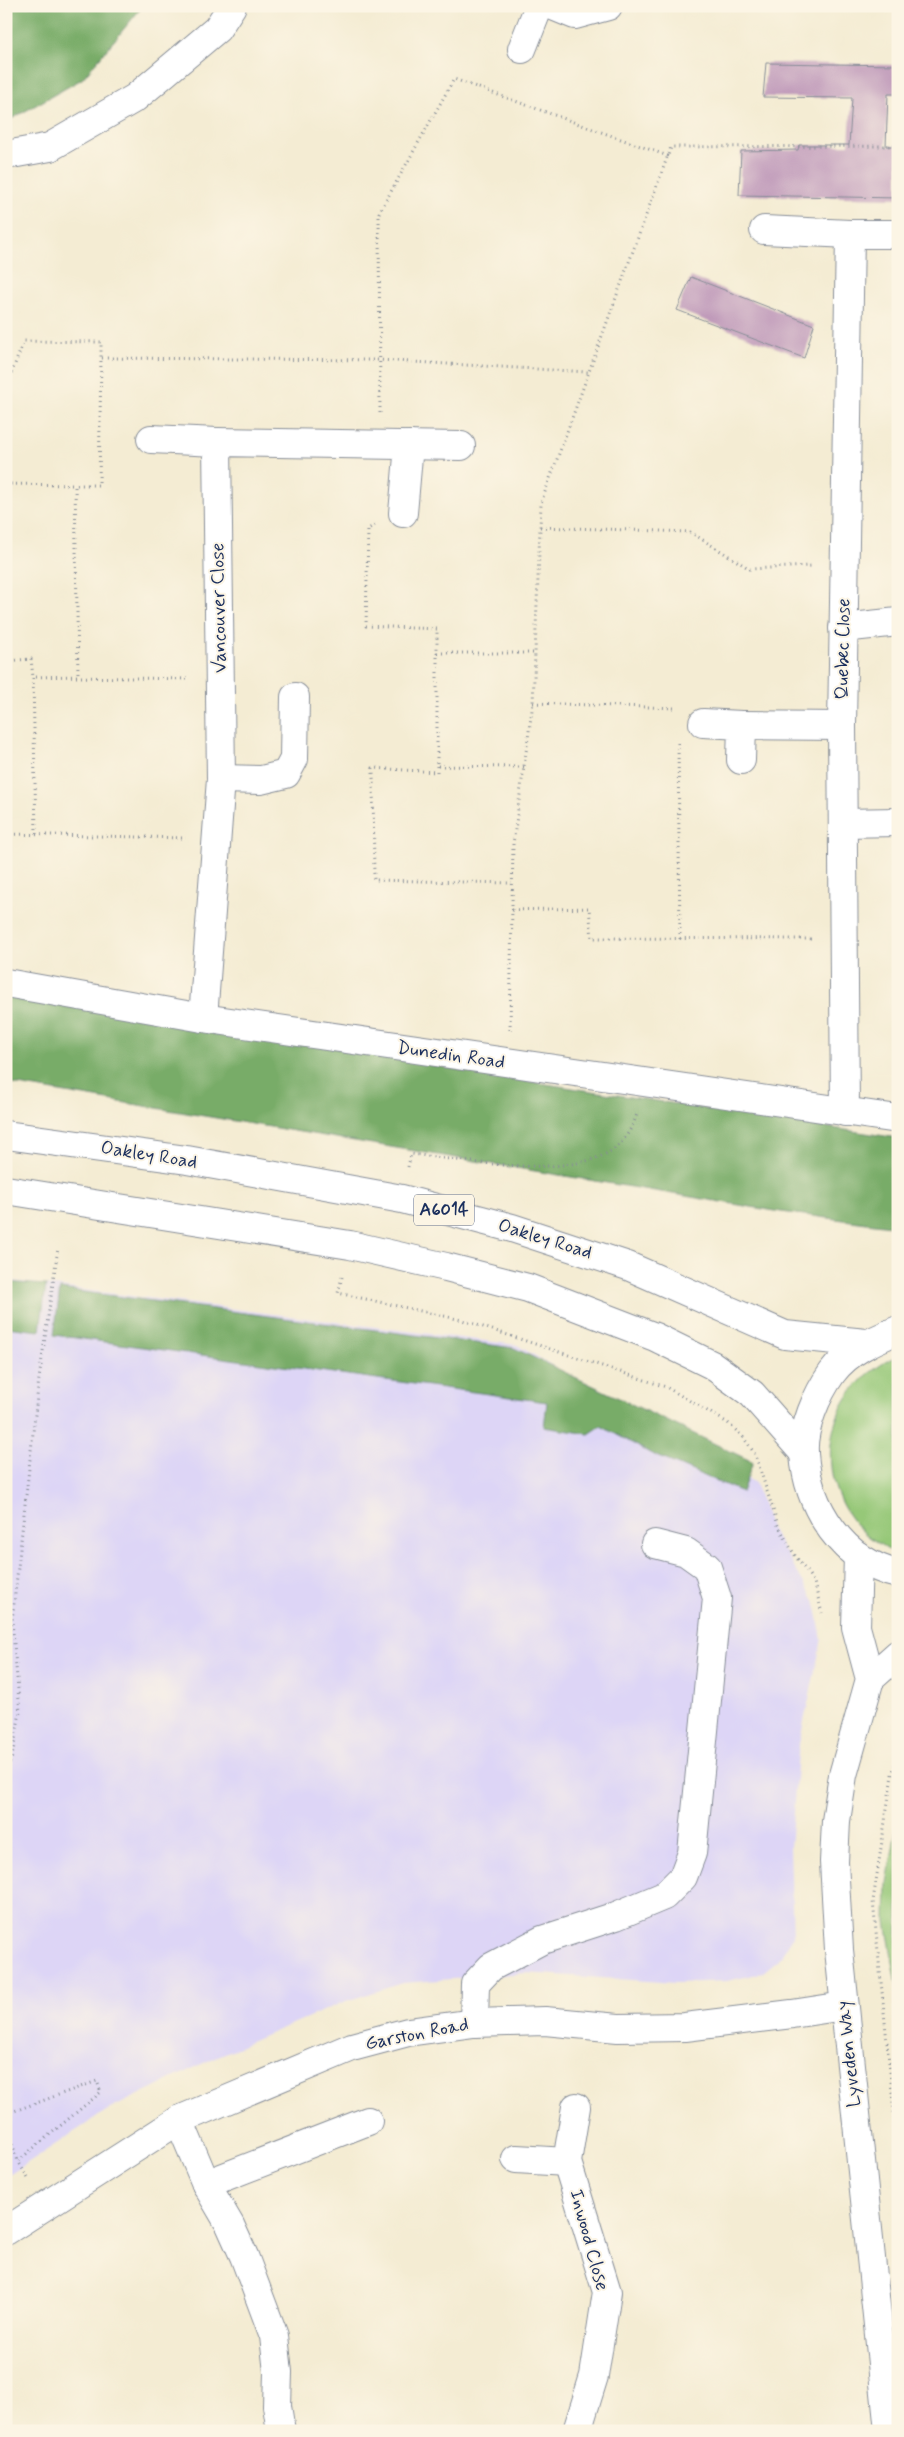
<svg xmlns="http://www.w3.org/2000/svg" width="904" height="2437" font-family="Mynerve,sans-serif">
<rect width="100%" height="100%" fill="#fcf5e5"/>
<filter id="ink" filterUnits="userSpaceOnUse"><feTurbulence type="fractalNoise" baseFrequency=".02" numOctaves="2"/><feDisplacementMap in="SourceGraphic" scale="10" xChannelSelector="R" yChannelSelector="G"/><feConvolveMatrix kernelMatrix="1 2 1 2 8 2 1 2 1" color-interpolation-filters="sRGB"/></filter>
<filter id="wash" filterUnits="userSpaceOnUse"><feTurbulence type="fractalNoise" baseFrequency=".0096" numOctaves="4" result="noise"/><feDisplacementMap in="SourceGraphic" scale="20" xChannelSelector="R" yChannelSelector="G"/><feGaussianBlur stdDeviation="1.12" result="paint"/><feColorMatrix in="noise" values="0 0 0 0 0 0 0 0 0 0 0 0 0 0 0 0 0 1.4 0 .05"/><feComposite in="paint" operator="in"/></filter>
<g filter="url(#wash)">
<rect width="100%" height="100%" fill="#f4ecd3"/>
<path fill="#ddd5f6" d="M6,1280L517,1345L755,1483L771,1528L815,1602L822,1639L799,1744L790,1847L793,1937L779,1959L762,1973L727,1981L676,1983L526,1973L403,1983L346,2001L218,2056L106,2111L6,2177Z"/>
<g fill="#96c878" stroke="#587c6b">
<path d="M898,1357V1554C889,1552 882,1545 875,1541C815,1501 816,1409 875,1369C882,1364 889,1359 898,1357Z"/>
<path d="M898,1819V1991L886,1922L887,1883Z"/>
</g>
<g fill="#78ac68" stroke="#4a6e63">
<path d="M6,6H143L82,79L6,122Z"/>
<path d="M6,989L481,1074L898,1138V1227L781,1212L6,1083Z"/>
<path d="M6,1282L46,1285L40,1331L6,1327Z"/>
<path d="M60,1289L514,1348L753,1462L742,1492L650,1453L601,1426L589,1434L544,1427L547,1402L54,1335Z"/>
</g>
<g id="blocks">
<g fill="#bf9aba">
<path d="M766,63L898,65V94H888L886,146H898V198L739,195L741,151L798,150L799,145H849L852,98L763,97Z"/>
<path d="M691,277L814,325L804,358L677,310Z"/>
</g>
</g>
</g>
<g filter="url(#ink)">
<use href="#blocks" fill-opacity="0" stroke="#888e98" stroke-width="1"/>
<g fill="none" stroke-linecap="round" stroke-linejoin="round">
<g stroke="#888e98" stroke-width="30">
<g id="minor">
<path d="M553,6L575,15L608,6"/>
<path d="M522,49L539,6"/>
<path d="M6,155L50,147L135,98L217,29L232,6"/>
<path d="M764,230L850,234"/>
<path d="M151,439L217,442"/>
<path d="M403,513L409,445"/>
<path d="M843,628L898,622"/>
<path d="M703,723L742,725L741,760"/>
<path d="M742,725L842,726"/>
<path d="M221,779L261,780L286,774L294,759L295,697"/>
<path d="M843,823L898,822"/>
<path d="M6,983L203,1018L898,1119"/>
<path d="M203,1018L221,779L217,442L461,446"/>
<path d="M845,1112L842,726L850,234H898"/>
<path d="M858,1556L856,1627L870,1679L843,1775L836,1821L834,1862L839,1950L889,2431"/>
<path d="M870,1679L898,1654"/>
<path d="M474,2023L475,1984L491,1967L542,1940L616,1916L664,1896L683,1877L692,1853L717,1598L707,1567L686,1552L655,1544"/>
<path d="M576,2107L567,2162L607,2292L594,2376L577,2431"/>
<path d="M179,2120L206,2184L230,2225L244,2256L274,2336L278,2372L277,2406L281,2431"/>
<path d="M516,2159L567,2162"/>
<path d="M206,2184L368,2121"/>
<path d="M6,2231L179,2120L352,2047L408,2032L474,2023L545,2021L618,2028L685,2027L792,2014L844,2006"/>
</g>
</g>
<g stroke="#888e98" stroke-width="30">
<g id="major">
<path d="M6,1135L187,1160L402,1199L512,1228L628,1266L785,1335L866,1343"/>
<path d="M6,1190L350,1245L446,1267L528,1288L655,1337L712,1365L752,1394L804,1453"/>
<path d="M898,1330C874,1340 848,1351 832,1373C817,1394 802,1428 804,1454C808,1508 843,1562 898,1574"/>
</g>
</g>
<g stroke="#888e98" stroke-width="3" stroke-dasharray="1 4" stroke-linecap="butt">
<path d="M6,387L24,341L101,342V358"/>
<path d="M380,413L379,213L454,79L668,156"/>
<path d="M6,484L75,485"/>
<path d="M375,525L368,529L366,626L437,629V653"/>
<path d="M540,527L690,532L750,569L812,566"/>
<path d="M6,661L31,659L33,677"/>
<path d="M76,677L188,679"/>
<path d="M533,703L675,708"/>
<path d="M678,743L680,939"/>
<path d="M437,766V772L373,768L374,880L512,883"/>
<path d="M524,767L437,766V653H535"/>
<path d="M6,834L186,838"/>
<path d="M36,834L33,677L78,676L75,485H99L101,358L378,360L588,372"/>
<path d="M512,910L589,908L592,938L811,939"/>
<path d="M510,1030L513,844L533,703L541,503L671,147L898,146"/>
<path d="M408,1167L411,1154C465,1160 563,1180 611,1151C624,1143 632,1128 637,1114"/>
<path d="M342,1277L338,1293L462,1320L666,1387L728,1423L743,1437L755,1454L778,1525L794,1554L814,1582L822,1613"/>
<path d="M898,1755L892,1775L873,1901L898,2153"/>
<path d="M6,1772L12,1757L20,1712L12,1621L39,1379L58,1248"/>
<path d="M6,2114L97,2081L101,2092L18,2161L29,2180"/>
<path d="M6,2125L18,2161"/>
</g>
<use href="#minor" stroke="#fff" stroke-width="28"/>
<use href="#major" stroke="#fff" stroke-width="28"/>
</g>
</g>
<g text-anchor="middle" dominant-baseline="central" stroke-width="4" stroke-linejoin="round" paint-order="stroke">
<rect fill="#fcf5e5" stroke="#5e6a86" stroke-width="1" x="414" y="1194.5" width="60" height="31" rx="4"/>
<g font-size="18" font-weight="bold" fill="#1b2f5e">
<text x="444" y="1210">A6014</text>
</g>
<g font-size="19" fill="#1b2f5e" stroke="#fcf5e5">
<text transform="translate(219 608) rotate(-91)">Vancouver Close</text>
<text transform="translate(843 649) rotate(-89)">Quebec Close</text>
<text transform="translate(451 1055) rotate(8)">Dunedin Road</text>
<text transform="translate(149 1155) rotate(9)">Oakley Road</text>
<text transform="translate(545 1239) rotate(17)">Oakley Road</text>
<text transform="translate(417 2034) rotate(-11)">Garston Road</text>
<text transform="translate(849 2054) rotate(-96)">Lyveden Way</text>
<text transform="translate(589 2240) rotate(75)">Inwood Close</text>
</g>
</g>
<rect width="904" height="2437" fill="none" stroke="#fcf5e5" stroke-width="25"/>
</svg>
